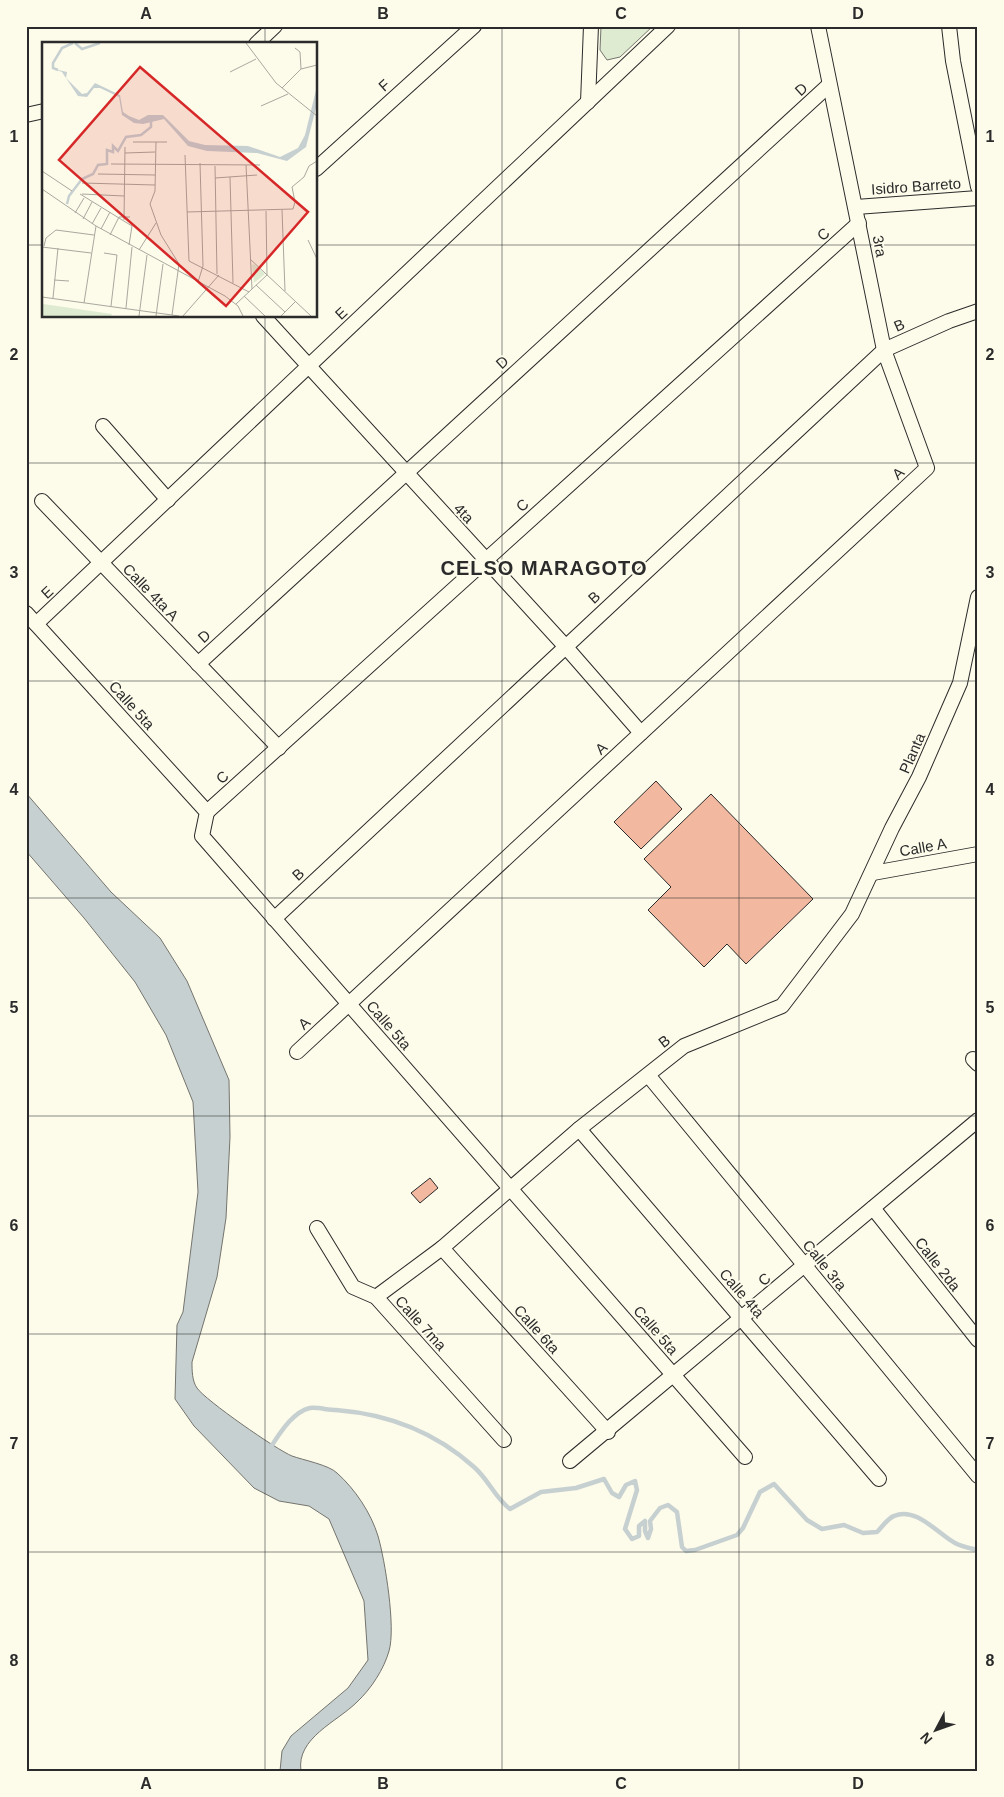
<svg xmlns="http://www.w3.org/2000/svg" width="1004" height="1797" font-family="Helvetica,sans-serif">
<rect width="100%" height="100%" fill="#fdfbea"/>
<path fill="#deebd1" stroke="#74746e" d="M601,26H653L620,57L607,60L600,50Z"/>
<path fill="#c7d0d0" stroke="#74746e" d="M26,793L111,892L160,938L187,981L229,1080L230,1137L226,1218L217,1277L192,1362C192,1370 192,1381 197,1388C205,1400 277,1450 292,1456C303,1460 329,1465 337,1473C355,1489 371,1513 378,1536C385,1560 396,1628 389,1651C384,1669 371,1689 357,1702C337,1722 296,1738 301,1771H280L282,1751L291,1736L348,1688L368,1660L364,1601L329,1519L309,1506L279,1501L254,1488L194,1426L175,1399L177,1325L183,1312L198,1192L193,1102L166,1035L135,982L84,918L26,851Z"/>
<g fill="none" stroke-linecap="round" stroke-linejoin="round">
<path stroke="#c7d0d0" stroke-width="4.5" d="M270,1448C279,1435 292,1412 310,1408C317,1407 328,1410 336,1410C387,1414 435,1432 474,1467C489,1480 495,1498 510,1509L541,1492L576,1488L604,1479L612,1493L619,1497L626,1485L635,1481L637,1490L625,1529L632,1539L639,1536V1526L645,1521V1531L648,1538L651,1529L650,1521L660,1508L668,1505L677,1512L682,1547L686,1551L695,1550L737,1535L743,1528L760,1492L774,1484L807,1520L822,1529L844,1525L863,1533L877,1532C882,1527 888,1518 894,1516C916,1506 938,1534 955,1543C962,1547 970,1548 978,1550"/>
</g>
<g fill="#f2b8a0" stroke="#2b2b2b">
<path d="M656,781L682,809L641,849L614,822Z"/>
<path d="M711,794L813,899L746,964L727,944L704,967L648,910L671,887L644,859Z"/>
<path d="M430,1178L438,1188L420,1203L411,1193Z"/>
</g>
<g fill="none" stroke-linecap="round" stroke-linejoin="round">
<g stroke="#2b2b2b" stroke-width="16">
<g id="street">
<path d="M949,26L953,61L978,187"/>
<path d="M256,44L275,26"/>
<path d="M588,102L591,26"/>
<path d="M26,115L44,111"/>
<path d="M316,169L474,26"/>
<path d="M856,207L978,198"/>
<path d="M263,316L565,646L641,733"/>
<path d="M103,426L168,500"/>
<path d="M42,501L279,748"/>
<path d="M26,613L207,812L202,836L745,1457"/>
<path d="M36,624L668,26"/>
<path d="M198,664L829,85"/>
<path d="M207,812L859,223"/>
<path d="M873,873L978,854"/>
<path d="M274,919L884,350L949,321L978,311"/>
<path d="M297,1052L927,468L884,350L818,26"/>
<path d="M973,1059L978,1064"/>
<path d="M648,1075L978,1476"/>
<path d="M579,1129L879,1479"/>
<path d="M873,1208L978,1340"/>
<path d="M317,1228L353,1287L376,1297L504,1440"/>
<path d="M442,1248L608,1432"/>
<path d="M376,1297L442,1248L579,1129L684,1046L782,1006L852,914L892,828L919,777L960,683L978,597"/>
<path d="M570,1461L978,1120"/>
</g>
</g>
<use href="#street" stroke="#fdfbea" stroke-width="14"/>
</g>
<path fill="none" stroke="#2b2b2b" stroke-width="1" stroke-opacity="0.55" d="M265,26V44M502,26V1771M739,26V1771M26,245H44M316,245H978M265,316V1771M26,463H978M26,681H978M26,898H978M26,1116H978M26,1334H978M26,1552H978"/>
<g text-anchor="middle" dominant-baseline="central" stroke-width="4" stroke-linejoin="round" paint-order="stroke">
<g font-size="15" fill="#2b2b2b" stroke="#fdfbea">
<text transform="translate(384 85) rotate(-42)">F</text>
<text transform="translate(801 89) rotate(-43)">D</text>
<text transform="translate(916 186) rotate(-4)">Isidro Barreto</text>
<text transform="translate(823 234) rotate(-42)">C</text>
<text transform="translate(880 246) rotate(79)">3ra</text>
<text transform="translate(341 313) rotate(-43)">E</text>
<text transform="translate(899 325) rotate(-24)">B</text>
<text transform="translate(502 362) rotate(-43)">D</text>
<text transform="translate(898 473) rotate(-43)">A</text>
<text transform="translate(522 505) rotate(-42)">C</text>
<text transform="translate(464 513) rotate(47)">4ta</text>
<text transform="translate(47 592) rotate(-43)">E</text>
<text transform="translate(151 592) rotate(46)">Calle 4ta A</text>
<text transform="translate(594 597) rotate(-43)">B</text>
<text transform="translate(204 636) rotate(-43)">D</text>
<text transform="translate(132 705) rotate(48)">Calle 5ta</text>
<text transform="translate(601 748) rotate(-43)">A</text>
<text transform="translate(912 753) rotate(-66)">Planta</text>
<text transform="translate(222 777) rotate(-42)">C</text>
<text transform="translate(923 847) rotate(-10)">Calle A</text>
<text transform="translate(298 874) rotate(-43)">B</text>
<text transform="translate(304 1023) rotate(-43)">A</text>
<text transform="translate(389 1025) rotate(49)">Calle 5ta</text>
<text transform="translate(664 1041) rotate(-38)">B</text>
<text transform="translate(938 1264) rotate(52)">Calle 2da</text>
<text transform="translate(825 1265) rotate(51)">Calle 3ra</text>
<text transform="translate(764 1279) rotate(-40)">C</text>
<text transform="translate(742 1293) rotate(49)">Calle 4ta</text>
<text transform="translate(421 1323) rotate(48)">Calle 7ma</text>
<text transform="translate(537 1329) rotate(48)">Calle 6ta</text>
<text transform="translate(656 1330) rotate(49)">Calle 5ta</text>
</g>
<g font-size="20" font-weight="bold" letter-spacing="1" fill="#2b2b2b" stroke="#fdfbea">
<text x="544" y="568">CELSO MARAGOTO</text>
</g>
</g>
<g transform="translate(42 42)">
<rect width="275" height="275" fill="#fdfbea"/>
<path d="M212,222L223,232L212,241L210,223ZM1,262L70,272L69,274H0Z" fill="#deebd1"/>
<path d="M12,27L25,30L24,36L40,52L45,51L53,41L78,53L81,70L87,74L97,78L106,73H121L147,99L163,103L206,104L238,115L256,106L263,93L275,44L274,66L264,105L245,119L215,111L165,109L146,104L122,77L101,82L92,81L80,73L77,55L58,46H52L45,55L36,54L20,30Z" fill="#c7d0d0"/>
<path fill="none" stroke="#c7d0d0" stroke-width="2.5" d="M33,1L40,7L58,1M16,28L11,26V21L20,6L31,1M25,162L27,154L40,137L51,132L56,123L65,122V108L71,110V104L76,109L84,95L99,93L109,85V79"/>
<path fill="none" stroke="#a9a89e" stroke-width="1" d="M204,1L234,41L275,74M253,6L258,10L259,27M188,30L214,17M240,46L259,27L275,23M219,64L246,52M91,100H125M114,100L113,149L108,162L119,193L137,222L130,273M83,111L113,110M143,113L147,219L207,250M69,122L218,123M204,123L210,247M173,124L175,232M0,129L30,149M56,132L113,133M188,135L191,241M173,136L215,133M40,141L113,143M0,147L54,184L183,254L196,264L201,274M38,152L90,184L87,203M40,152L82,154M240,168L243,249M145,170L251,167L253,160L250,145L262,135L267,124L275,119M33,171L42,156M41,177L50,160M82,178L83,105M50,182L59,166M59,187L68,170M68,193L77,175H88M266,198L275,217M2,204L4,196L14,188L52,193M0,205L49,211M97,208L114,181M62,211L75,213L69,264M208,217L269,274M12,238L27,239M156,240L161,224L158,121M214,243L243,270M202,254L223,274M0,255L137,274M11,256L16,206M42,261L54,184M194,262L225,233L224,169M84,266L90,205M97,274L105,213M114,274L121,222M141,274L177,233M239,274L253,260"/>
<path fill="#d62828" fill-opacity="0.15" stroke="#d62828" stroke-width="2.5" d="M98,25L266,170L184,264L17,118Z"/>
<rect width="275" height="275" fill="none" stroke="#2b2b2b" stroke-width="2.5"/>
</g>
<rect width="1004" height="1797" fill="none" stroke="#fdfbea" stroke-width="55"/>
<g transform="translate(936 1730) rotate(229)" stroke="#fdfbea" stroke-width="4" paint-order="stroke">
<path d="M0-4L9 19L0 12L-9 19Z" fill="#2b2b2b"/>
<text y="-8" font-size="14" font-weight="bold" text-anchor="middle" fill="#2b2b2b">N</text>
</g>
<rect x="28" y="28" width="948" height="1742" fill="none" stroke="#2b2b2b" stroke-width="2"/>
<g font-size="16" text-anchor="middle" font-weight="bold" fill="#2b2b2b">
<text x="146" y="19">A</text>
<text x="383" y="19">B</text>
<text x="621" y="19">C</text>
<text x="858" y="19">D</text>
<text x="14" y="142">1</text>
<text x="990" y="142">1</text>
<text x="14" y="360">2</text>
<text x="990" y="360">2</text>
<text x="14" y="578">3</text>
<text x="990" y="578">3</text>
<text x="14" y="795">4</text>
<text x="990" y="795">4</text>
<text x="14" y="1013">5</text>
<text x="990" y="1013">5</text>
<text x="14" y="1231">6</text>
<text x="990" y="1231">6</text>
<text x="14" y="1449">7</text>
<text x="990" y="1449">7</text>
<text x="14" y="1666">8</text>
<text x="990" y="1666">8</text>
<text x="146" y="1789">A</text>
<text x="383" y="1789">B</text>
<text x="621" y="1789">C</text>
<text x="858" y="1789">D</text>
</g>
</svg>
